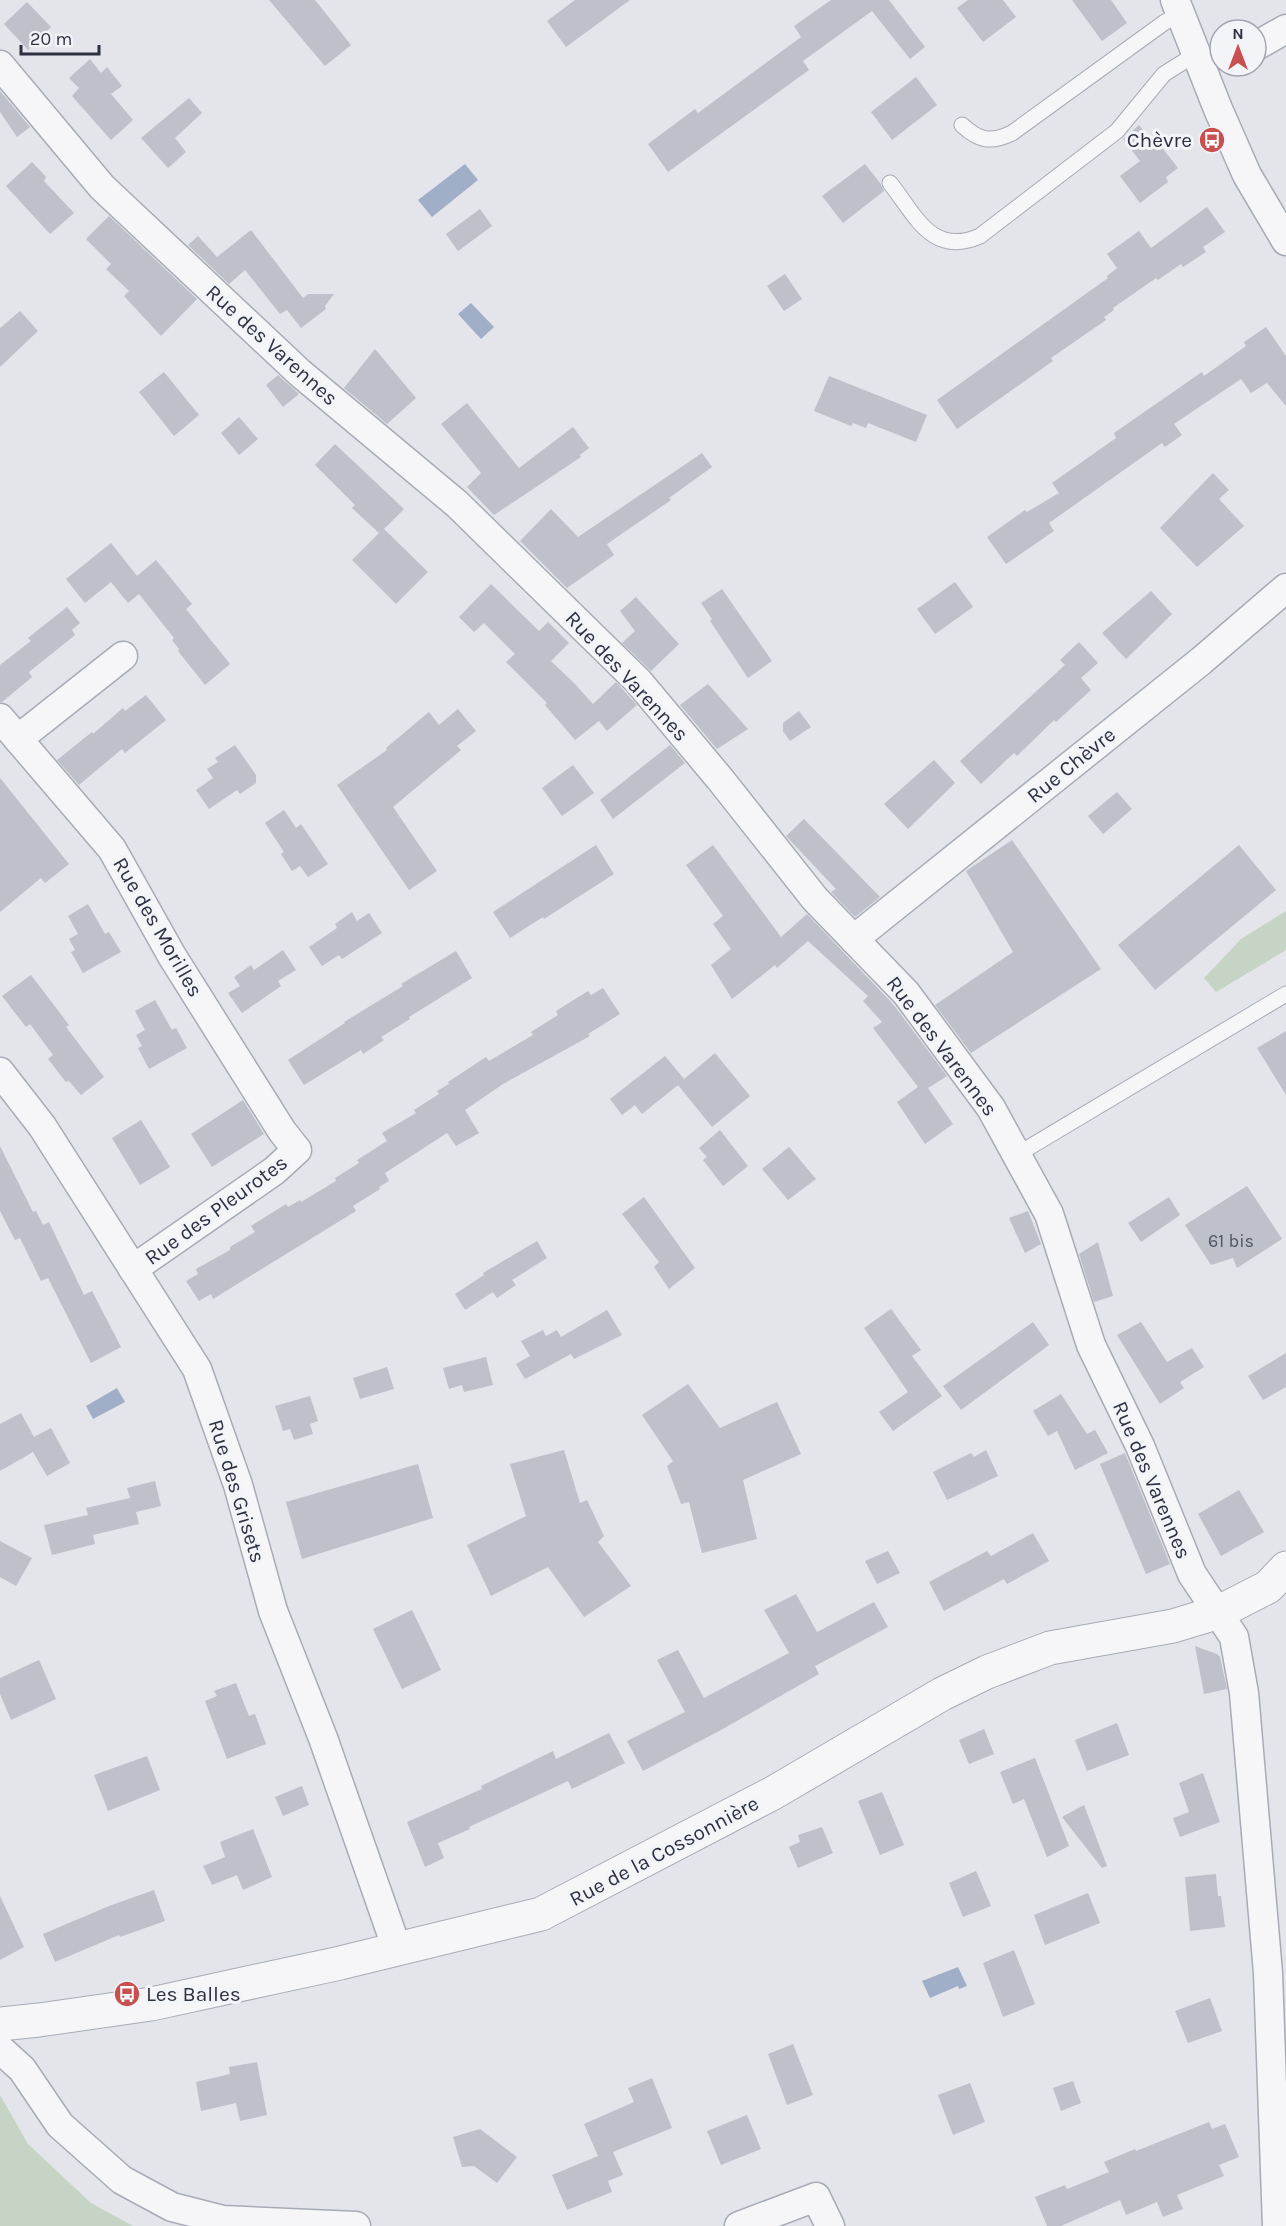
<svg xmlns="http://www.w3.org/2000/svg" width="1286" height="2226" font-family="Karla,sans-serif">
<rect width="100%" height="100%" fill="#e3e5eb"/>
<g fill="#c6d4c5">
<path d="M1286,911V950L1216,992L1204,978L1241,939Z"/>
<path d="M0,2095L28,2144L91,2203L133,2226H0Z"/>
</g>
<g fill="#a1aec8">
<path d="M465,164L478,180L432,217L418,200Z"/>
<path d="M471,303L494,327L481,339L458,314Z"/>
<path d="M117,1388L125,1402L93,1419L86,1406Z"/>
<path d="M958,1967L967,1986L959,1989L958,1986L930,1998L922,1981Z"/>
</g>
<g fill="#bec0ca">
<path d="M269,0H315L351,45L325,66Z"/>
<path d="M575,0H630L566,47L547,21Z"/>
<path d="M831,0H889L925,47L910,59L872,11L803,61L809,70L668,172L648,144L695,109L698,113L801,37L794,26Z"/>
<path d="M968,0H1003L1016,17L983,42L957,8Z"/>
<path d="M1072,0H1111L1127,23L1102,41Z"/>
<path d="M27,2L51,27L28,50L4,24Z"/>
<path d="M90,59L101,73L107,67L122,86L111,94L133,120L111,140L72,96L79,88L69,78Z"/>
<path d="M916,77L937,105L892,140L871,112Z"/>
<path d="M0,91L30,127L17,137L0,112Z"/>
<path d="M189,98L202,113L175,138L186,152L168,168L141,138Z"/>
<path d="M1139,125L1157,148L1160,145L1178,168L1166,177L1168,182L1140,203L1120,176L1140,161L1123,139Z"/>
<path d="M32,162L46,177L44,181L74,213L50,234L6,186Z"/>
<path d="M865,164L880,183L884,191L843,223L822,196Z"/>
<path d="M1207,207L1225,232L1203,247L1206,252L1183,267L1181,264L1158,280L1156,278L1113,308L1114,310L1104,317L1106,320L1051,358L1053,361L957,429L937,400L1108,278L1107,276L1117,268L1107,254L1139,231L1151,248Z"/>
<path d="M480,209L492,226L458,251L446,234Z"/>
<path d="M109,216L197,299L161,336L124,296L129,291L106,269L111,264L86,239Z"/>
<path d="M251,230L303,298L308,294H334L325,306L326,309L301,328L287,310L280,314L245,270L229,284L188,245L198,236L217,257Z"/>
<path d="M785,274L802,299L784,311L767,286Z"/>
<path d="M20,311L38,331L0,367V328Z"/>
<path d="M1266,327L1286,356V406L1267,383L1251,393L1241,379L1174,424L1182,435L1165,447L1162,443L1049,523L1054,531L1006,564L987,537L1025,510L1027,512L1059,493L1052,483L1116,438L1114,433L1202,372L1204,376L1246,346L1244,342Z"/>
<path d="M375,349L416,398L387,424L344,388Z"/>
<path d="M164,372L199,415L174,436L139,392Z"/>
<path d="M278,375L299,394L283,407L266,385Z"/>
<path d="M829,376L927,415L916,442L868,423L866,428L853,423L851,426L814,411Z"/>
<path d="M467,403L519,468L573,427L589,448L580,455L581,457L494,515L467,487L481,473L441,424Z"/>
<path d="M239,417L258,439L239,455L221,433Z"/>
<path d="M335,444L404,509L384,529L428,572L396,604L352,560L379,533L352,508L355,505L315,465Z"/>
<path d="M702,453L712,467L669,498L671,500L607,544L614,555L567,588L520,541L551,509L578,537Z"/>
<path d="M1213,473L1229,490L1219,499L1244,526L1197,567L1160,528Z"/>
<path d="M111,543L137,576L156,560L192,604L186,609L230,664L205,685L178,651L179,649L172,640L174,638L139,594L128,603L111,582L85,603L66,579Z"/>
<path d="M955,582L973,607L935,634L917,609Z"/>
<path d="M491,584L539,631L548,622L569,643L551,661L575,684L593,704L616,682L637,705L607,731L599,721L575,740L545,705L547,703L506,662L515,654L484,623L474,632L459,617Z"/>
<path d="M722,589L772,661L748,678L710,621L712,619L701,603Z"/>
<path d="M1151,591L1172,614L1126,659L1102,633Z"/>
<path d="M636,597L679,644L651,671L622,643L635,631L620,611Z"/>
<path d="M67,607L80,623L72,630L75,635L29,672L32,677L2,702H0V665L31,641L28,638Z"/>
<path d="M1079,642L1098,663L1081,678L1091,690L1056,722L1054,720L1017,756L1014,753L981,784L960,761L1065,665L1060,660Z"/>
<path d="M708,684L748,729L717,749L680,705Z"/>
<path d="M146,695L166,720L125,753L122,749L79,785L57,760L92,732L93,734L123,708L125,711Z"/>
<path d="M458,709L476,731L457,746L461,750L393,807L437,871L409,890L337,785L387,750L386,748L429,712L439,725Z"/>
<path d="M799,711L811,727L790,741L783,731V723Z"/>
<path d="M235,745L256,775V783L240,794L237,790L209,809L196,790L213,778L207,769L218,762L215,758Z"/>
<path d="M670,745L685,763L613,819L600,800Z"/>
<path d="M934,760L955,783L908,829L884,804Z"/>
<path d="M573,765L594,793L562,816L542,788Z"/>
<path d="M0,778L69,864L45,883L41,878L0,912Z"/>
<path d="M1117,792L1132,809L1103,834L1088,816Z"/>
<path d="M284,810L296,828L301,824L328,864L308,877L300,866L292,871L281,854L284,852L265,823Z"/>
<path d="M804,819L880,897L855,917L831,892L836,889L786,836Z"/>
<path d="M1012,840L1101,969L971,1053L935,1005L1013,952L966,871Z"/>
<path d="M596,845L614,874L544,919L543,917L510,938L493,912Z"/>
<path d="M713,845L781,937L807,914L893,1004L947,1076L928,1088L953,1124L925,1144L897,1102L918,1087L873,1028L882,1022L863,1001L868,996L808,941L777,968L775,965L732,999L711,965L731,949L713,924L723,916L686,865Z"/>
<path d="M1239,845L1276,890L1155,990L1118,945Z"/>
<path d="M88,904L105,934L109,932L121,952L83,973L71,952L75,950L69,939L78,934L68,916Z"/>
<path d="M352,912L357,921L369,913L382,933L342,959L339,955L322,966L309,947L337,928L335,924Z"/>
<path d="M283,950L296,970L278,981L281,986L242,1013L228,993L240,986L234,977L251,965L254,970Z"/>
<path d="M456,951L472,978L409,1017L410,1019L381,1037L384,1040L363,1054L361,1050L304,1085L288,1060L345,1023L344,1022L403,986L401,984Z"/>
<path d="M31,975L69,1025L66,1027L104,1077L81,1095L69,1081L66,1082L48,1059L53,1055L30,1024L26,1027L2,996Z"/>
<path d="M603,988L620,1014L588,1034L590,1036L503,1084L465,1110L479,1133L456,1146L447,1133L385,1173L389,1181L379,1187L380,1189L353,1206L356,1211L213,1299L211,1294L199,1301L186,1281L198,1274L196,1269L230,1250V1247L255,1232L251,1226L286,1204L288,1207L300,1200L301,1202L336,1181L335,1178L359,1163L357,1160L387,1141L382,1133L416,1113L414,1110L439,1094L437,1091L449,1084L448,1082L486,1057L489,1061L533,1035L531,1032L558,1015L556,1011L588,991L591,995Z"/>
<path d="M155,1000L172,1030L176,1028L187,1048L149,1069L138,1048L142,1046L136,1035L145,1030L135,1011Z"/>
<path d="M1286,1031V1095L1257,1048Z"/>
<path d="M715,1053L750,1096L712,1127L678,1085L642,1114L635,1105L622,1115L610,1099L665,1056L684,1079Z"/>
<path d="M243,1100L264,1134L212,1167L191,1134Z"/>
<path d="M141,1120L170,1167L140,1185L112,1138Z"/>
<path d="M720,1130L748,1166L723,1186L703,1160L707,1157L699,1148Z"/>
<path d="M0,1146L33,1212L36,1211L43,1225L49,1222L84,1295L92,1291L121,1347L91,1363L48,1278L41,1281L20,1238L15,1240L0,1211Z"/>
<path d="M789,1147L816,1179L788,1200L762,1169Z"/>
<path d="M1247,1186L1282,1239L1237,1268L1233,1258L1211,1265L1185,1225Z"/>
<path d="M644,1197L695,1268L669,1289L654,1267L659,1262L622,1214Z"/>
<path d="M1169,1197L1180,1215L1141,1242L1128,1223Z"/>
<path d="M1028,1211L1041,1244L1025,1253L1009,1218Z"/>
<path d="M537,1241L547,1258L512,1280L516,1285L497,1298L493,1292L465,1310L455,1294L484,1275L483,1273Z"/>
<path d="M1098,1242L1113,1296L1094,1302L1079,1254Z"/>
<path d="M891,1309L921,1350L912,1356L942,1396L893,1431L879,1412L908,1392L864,1328Z"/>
<path d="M607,1310L622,1335L574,1359L571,1354L525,1379L516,1364L530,1356L521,1341L543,1330L546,1336L557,1330L561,1337Z"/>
<path d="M1033,1322L1049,1345L961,1410L943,1386Z"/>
<path d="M1141,1322L1167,1362L1192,1348L1204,1367L1180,1382L1184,1388L1160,1404L1117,1335Z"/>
<path d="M1286,1353V1387L1263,1400L1248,1376Z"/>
<path d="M486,1357L493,1385L464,1392L462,1385L449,1389L443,1368Z"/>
<path d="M387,1367L394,1389L360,1399L353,1378Z"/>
<path d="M688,1384L720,1428L777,1402L801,1454L743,1480L757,1539L702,1553L689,1502L681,1504L667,1466L673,1461L642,1415Z"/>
<path d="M1061,1394L1087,1434L1095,1430L1108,1453L1075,1470L1057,1431L1048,1436L1033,1411Z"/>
<path d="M310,1396L318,1421L310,1424L313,1434L294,1440L290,1429L283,1431L275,1406Z"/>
<path d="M21,1413L34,1437L51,1428L70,1463L47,1476L33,1452L0,1471V1424Z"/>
<path d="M564,1450L580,1503L587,1500L604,1536L598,1542L631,1586L584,1617L548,1567L491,1596L467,1545L526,1516L510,1464Z"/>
<path d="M986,1450L998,1476L947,1500L933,1472L971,1453L974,1457Z"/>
<path d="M1125,1453L1170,1564L1146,1574L1100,1464Z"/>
<path d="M418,1464L433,1518L302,1559L286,1502Z"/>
<path d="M155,1481L161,1506L136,1512L139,1524L93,1535L95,1544L52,1555L44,1525L88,1515L86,1508L130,1498L127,1488Z"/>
<path d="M1239,1490L1264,1532L1221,1556L1198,1514Z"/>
<path d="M1033,1533L1049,1561L1007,1584L1004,1579L944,1611L929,1582L987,1551L991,1556Z"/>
<path d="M0,1541L32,1558L16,1586L0,1577Z"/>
<path d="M888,1551L900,1573L877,1584L865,1561Z"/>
<path d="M796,1594L817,1632L874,1602L888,1627L815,1666L819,1674L721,1730L643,1771L627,1741L685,1712L657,1660L678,1650L704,1698L789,1653L764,1610Z"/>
<path d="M412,1610L441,1670L402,1689L373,1629Z"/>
<path d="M1195,1646L1217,1654L1220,1657L1227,1689L1204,1694Z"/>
<path d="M39,1660L56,1699L11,1720L0,1694V1678Z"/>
<path d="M236,1683L249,1716L255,1714L266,1744L227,1759L205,1701L217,1696L214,1691Z"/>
<path d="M1117,1723L1129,1755L1087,1771L1075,1740Z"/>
<path d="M984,1729L994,1754L969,1764L959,1740Z"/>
<path d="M609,1733L625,1763L572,1789L568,1781L469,1827L470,1829L438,1843L444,1858L425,1867L407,1822L482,1789L481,1786L553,1751L556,1759Z"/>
<path d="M147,1756L160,1790L108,1811L94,1775Z"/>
<path d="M1035,1758L1069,1846L1047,1857L1024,1799L1013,1804L1000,1772Z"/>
<path d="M1203,1773L1220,1822L1180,1837L1173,1818L1189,1812L1179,1783Z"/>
<path d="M302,1786L309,1805L283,1816L275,1797Z"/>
<path d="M882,1792L904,1845L880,1855L858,1801Z"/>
<path d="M1084,1805L1107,1866L1102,1868L1062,1817Z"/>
<path d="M822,1827L833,1853L798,1868L789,1847L800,1842L798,1835Z"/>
<path d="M253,1829L272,1877L243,1890L237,1875L212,1885L203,1866L225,1857L220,1842Z"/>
<path d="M976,1871L991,1906L963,1917L949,1883Z"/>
<path d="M1216,1874L1218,1896H1221L1225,1927L1190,1931L1185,1877Z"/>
<path d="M154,1890L165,1921L120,1937L119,1935L55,1962L43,1934L109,1906Z"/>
<path d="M1088,1893L1100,1923L1045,1945L1034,1915Z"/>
<path d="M0,1896L24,1947L0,1960Z"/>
<path d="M1014,1950L1035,2004L1003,2017L983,1963Z"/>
<path d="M1210,1998L1222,2031L1188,2043L1175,2011Z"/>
<path d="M793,2044L813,2095L787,2105L768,2054Z"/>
<path d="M257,2062L267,2115L240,2121L236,2103L201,2111L196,2082L230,2074L229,2067Z"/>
<path d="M652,2078L672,2128L613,2152L623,2175L608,2181L612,2192L567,2210L552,2175L598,2156L584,2124L634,2102L628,2088Z"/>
<path d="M1073,2081L1081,2103L1061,2111L1053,2088Z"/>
<path d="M970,2083L985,2122L953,2135L938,2095Z"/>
<path d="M747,2115L761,2149L721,2165L707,2131Z"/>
<path d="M1209,2122L1212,2129L1225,2124L1239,2157L1219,2165L1224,2176L1177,2195L1183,2209L1163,2217L1157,2202L1126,2215L1120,2200L1061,2226H1047L1035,2197L1065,2185L1067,2189L1109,2172L1104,2162L1135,2149L1136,2151Z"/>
<path d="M480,2129L517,2157L497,2183L474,2166L462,2167L453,2137Z"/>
</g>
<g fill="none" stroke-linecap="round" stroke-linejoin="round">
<g stroke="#a8abb5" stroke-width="17">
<g id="service">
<path d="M962,125C979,141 991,143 1012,133L1165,22L1181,14"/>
<path d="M890,183C916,216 932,257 980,236L1117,131L1164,74L1196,54"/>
<path d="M1018,1154L1286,994"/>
</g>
</g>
<g stroke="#a8abb5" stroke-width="31">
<g id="minor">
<path d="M1175,0L1218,109L1247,175L1286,241"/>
<path d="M1256,46L1286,29"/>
<path d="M0,65L102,187L300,373L457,504L638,681L720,779L815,899L906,993L991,1108L1049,1214L1091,1345L1140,1446L1192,1574L1234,1637L1244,1693L1268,1973L1277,2226"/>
<path d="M0,718L112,849L172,956L282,1131L297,1150L274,1171L133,1269"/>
<path d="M18,739L123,656"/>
<path d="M854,939L1201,661L1286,588"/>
<path d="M0,1072L42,1126L197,1369L238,1485L273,1611L323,1738L397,1949"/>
<path d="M0,2049L22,2069L60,2125L122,2180L172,2207L223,2220L356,2226"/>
<path d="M739,2226L816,2197L830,2226"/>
</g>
</g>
<g stroke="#a8abb5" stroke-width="35">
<path id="tertiary" d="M0,2024L39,2020L151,2004L340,1963L541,1914L773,1793L942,1694L987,1672L1050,1648L1173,1626L1219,1612L1268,1587L1286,1568"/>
</g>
<use href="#service" stroke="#f6f6f9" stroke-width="15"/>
<use href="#minor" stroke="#f6f6f9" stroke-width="28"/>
<use href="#tertiary" stroke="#f6f6f9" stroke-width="33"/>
</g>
<defs>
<g id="bus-disc" transform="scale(1.35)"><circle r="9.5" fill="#c85050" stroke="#f3f4f8"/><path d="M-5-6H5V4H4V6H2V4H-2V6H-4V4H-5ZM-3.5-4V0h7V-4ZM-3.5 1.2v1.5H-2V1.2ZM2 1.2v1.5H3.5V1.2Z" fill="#fff"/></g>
</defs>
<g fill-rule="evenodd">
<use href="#bus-disc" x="1212" y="140"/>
<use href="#bus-disc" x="127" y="1994"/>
</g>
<g text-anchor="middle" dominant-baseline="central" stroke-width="6" stroke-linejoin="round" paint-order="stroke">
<g font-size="18" fill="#505564">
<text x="1231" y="1241">61 bis</text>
</g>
<g font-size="21" fill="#2c3142" stroke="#f3f4f8" text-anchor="end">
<text x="1192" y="140">Chèvre</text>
<text x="146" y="1994" text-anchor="start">Les Balles</text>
</g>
<g font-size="21" fill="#2c3142" stroke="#f3f4f8">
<text transform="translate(272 345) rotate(42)">Rue des Varennes</text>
<text transform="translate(627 676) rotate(47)">Rue des Varennes</text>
<text transform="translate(1071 765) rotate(-39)">Rue Chèvre</text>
<text transform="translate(158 927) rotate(60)">Rue des Morilles</text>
<text transform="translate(942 1046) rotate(53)">Rue des Varennes</text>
<text transform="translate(216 1210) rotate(-36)">Rue des Pleurotes</text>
<text transform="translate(1152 1480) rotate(67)">Rue des Varennes</text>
<text transform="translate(237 1491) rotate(73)">Rue des Grisets</text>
<text transform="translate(664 1851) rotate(-28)">Rue de la Cossonnière</text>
</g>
</g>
<g transform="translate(1238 48)"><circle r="28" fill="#f3f4f8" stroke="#a3a6af" stroke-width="1.5"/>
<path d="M0-4.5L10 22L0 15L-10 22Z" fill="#c85050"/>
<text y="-9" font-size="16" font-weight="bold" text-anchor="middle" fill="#2c3142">N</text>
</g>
<path d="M21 45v9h78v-9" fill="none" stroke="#2c3142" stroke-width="3"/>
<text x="30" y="45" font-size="18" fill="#2c3142" stroke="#f3f4f8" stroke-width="4.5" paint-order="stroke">20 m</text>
</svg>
